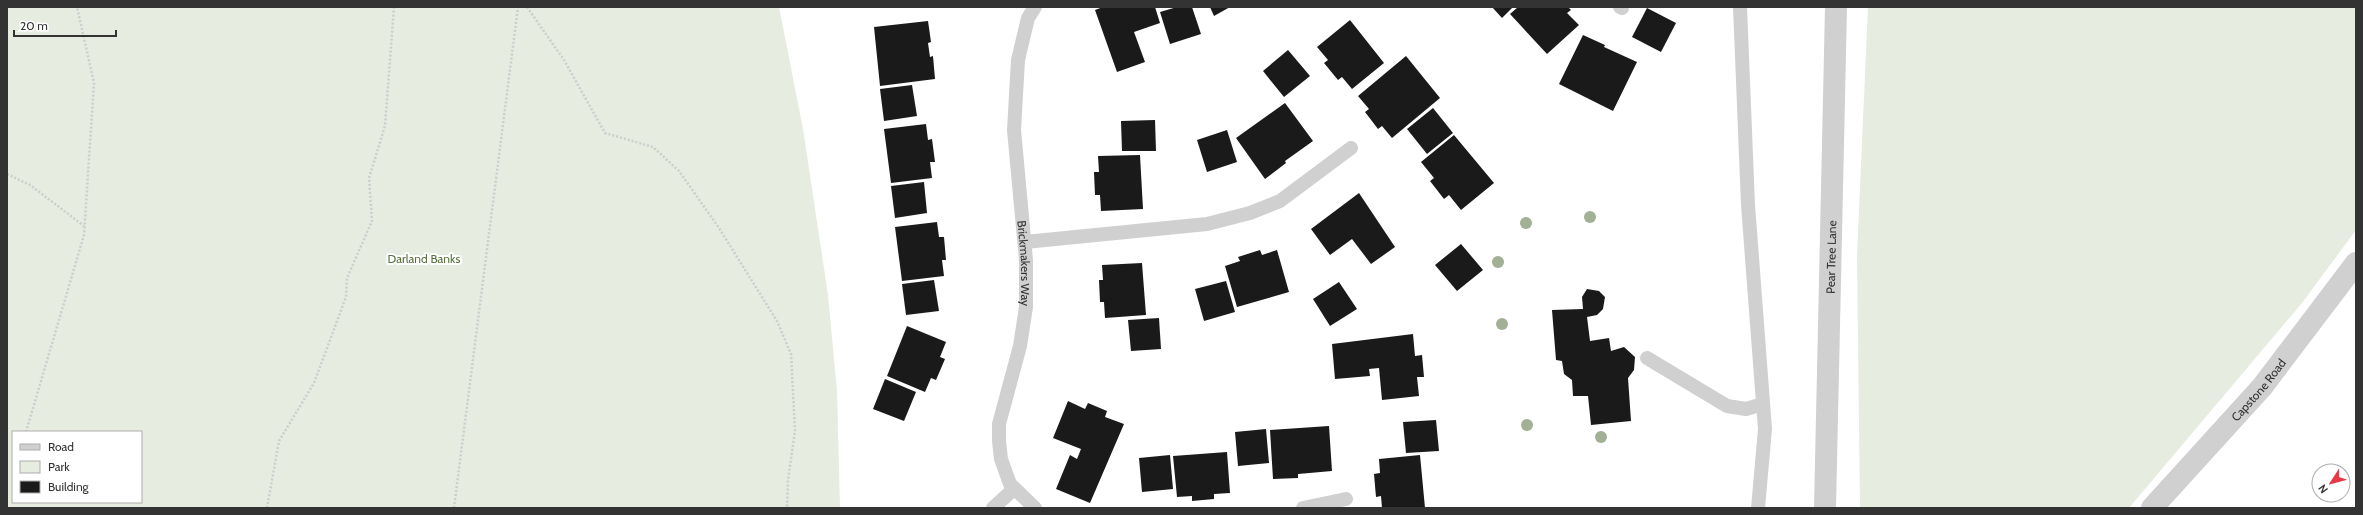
<svg xmlns="http://www.w3.org/2000/svg" width="2363" height="515" font-family="Cabin,sans-serif">
<rect width="100%" height="100%" fill="#fff"/>
<g fill="#e6ecdf" fill-rule="evenodd">
<path d="M7,7H779L803,129L828,295L837,391L840,508H7ZM13,432H141V502H13Z"/>
<path d="M1868,7H2356V230L2302,303L2129,508H1860L1857,256Z"/>
</g>
<g fill="#1a1a1a">
<path d="M1103,7H1155L1160,23L1134,32L1145,62L1117,72L1095,10Z"/>
<path d="M1177,7H1192L1201,34L1170,44L1160,12Z"/>
<path d="M1210,7H1230L1214,16Z"/>
<path d="M1492,7H1513L1502,18Z"/>
<path d="M1518,7H1568L1571,10L1567,13L1579,25L1547,54L1510,14Z"/>
<path d="M1647,8L1676,23L1661,52L1632,37Z"/>
<path d="M1350,20L1384,63L1352,89L1342,77L1338,80L1324,63L1328,60L1317,47Z"/>
<path d="M928,21L931,42L928,43L930,57L933,56L935,79L880,86L874,27Z"/>
<path d="M1583,35L1605,45L1604,47L1637,62L1613,111L1559,84Z"/>
<path d="M1288,50L1310,76L1284,97L1263,71Z"/>
<path d="M1406,56L1440,98L1392,138L1382,126L1378,129L1365,112L1369,109L1358,96Z"/>
<path d="M912,85L917,116L884,121L880,89Z"/>
<path d="M1285,103L1313,141L1285,161L1286,163L1265,179L1236,138Z"/>
<path d="M1433,108L1453,133L1427,154L1407,129Z"/>
<path d="M1155,120L1156,151H1122L1121,121Z"/>
<path d="M926,124L928,140L932,139L935,162H930L932,178L891,183L884,129Z"/>
<path d="M1227,130L1237,162L1207,172L1197,140Z"/>
<path d="M1454,135L1494,183L1461,210L1449,195L1444,199L1430,181L1434,178L1421,162Z"/>
<path d="M1140,155L1143,209L1101,211L1100,195H1095L1094,172H1099L1098,156Z"/>
<path d="M924,182L927,213L895,218L891,186Z"/>
<path d="M1359,193L1395,247L1371,264L1352,239L1330,255L1311,229Z"/>
<path d="M937,222L939,237H944L946,260H942L944,276L902,281L895,227Z"/>
<path d="M1461,244L1483,270L1457,291L1435,265Z"/>
<path d="M1260,250L1262,255L1277,250L1289,292L1237,307L1225,266L1240,261L1238,257Z"/>
<path d="M1142,263L1146,315L1105,318L1104,302H1100L1099,280H1103L1102,265Z"/>
<path d="M934,280L939,311L906,315L902,284Z"/>
<path d="M1226,281L1235,312L1204,321L1195,289Z"/>
<path d="M1339,282L1357,309L1330,326L1313,299Z"/>
<path d="M1587,289L1599,291L1605,297L1603,309L1597,315L1587,317L1590,341L1609,338L1611,351L1624,347L1635,357L1634,370L1628,378L1631,421L1591,425L1588,396H1573L1572,380L1564,374L1562,361L1556,360L1552,310L1583,309L1582,297Z"/>
<path d="M1159,318L1161,349L1131,351L1128,320Z"/>
<path d="M907,326L946,342L940,357L945,359L936,380L931,378L925,392L887,376Z"/>
<path d="M1413,334L1415,356L1422,355L1424,377H1417L1419,396L1382,400L1379,368L1369,369L1370,376L1335,379L1332,344Z"/>
<path d="M885,379L916,392L904,421L873,409Z"/>
<path d="M1068,401L1085,409L1088,403L1107,411L1105,417L1124,424L1090,503L1056,489L1070,455L1077,459L1081,449L1053,438Z"/>
<path d="M1436,420L1439,451L1406,453L1403,422Z"/>
<path d="M1329,426L1332,471L1298,474V478L1273,479L1270,430Z"/>
<path d="M1266,429L1269,463L1238,466L1235,432Z"/>
<path d="M1227,452L1230,493L1214,494V499L1192,501V496L1177,497L1173,456Z"/>
<path d="M1170,455L1173,489L1142,492L1139,458Z"/>
<path d="M1420,455L1425,508H1382L1381,496L1376,497L1374,474L1380,473L1379,459Z"/>
</g>
<g fill="none" stroke-linecap="round" stroke-linejoin="round">
<g stroke="#cdcdcd" stroke-width="2.5" stroke-dasharray="2 2" stroke-linecap="butt">
<path d="M527,7L564,60L605,133L653,147L679,171L719,228L777,321L791,354L795,431L788,480L787,508"/>
<path d="M7,174L30,185L84,226"/>
<path d="M26,432L84,235L94,83L77,7"/>
<path d="M267,508L279,441L314,383L346,297L347,278L372,221L369,178L385,126L394,7"/>
<path d="M454,508L518,7"/>
</g>
<g stroke="#d0d0d0" stroke-width="14">
<path id="s1" d="M1035,7L1028,18L1018,60L1014,130L1026,260V307L1020,346L999,424V441L1001,459L1010,484L1035,508"/>
<path d="M1620,7L1622,8"/>
<path d="M1740,7L1748,205L1765,429L1758,508"/>
<path d="M1025,242L1207,224L1250,213L1280,201L1351,148"/>
<path d="M1647,358L1727,406L1746,409L1763,404"/>
<path d="M993,508L1014,489"/>
<path d="M1303,508L1346,499"/>
</g>
<g stroke="#d0d0d0" stroke-width="22">
<path id="s2" d="M1825,508L1836,7"/>
<path id="s3" d="M2152,508L2262,387L2356,263"/>
</g>
</g>
<g fill="#a2b095">
<circle cx="1590" cy="217" r="6"/>
<circle cx="1526" cy="223" r="6"/>
<circle cx="1498" cy="262" r="6"/>
<circle cx="1502" cy="324" r="6"/>
<circle cx="1527" cy="425" r="6"/>
<circle cx="1601" cy="437" r="6"/>
</g>
<g text-anchor="middle" dominant-baseline="central" stroke-width="4" stroke-linejoin="round" paint-order="stroke">
<g font-size="12" fill="#333" stroke="#fff">
<text stroke="none"><textPath href="#s2" startOffset="251">Pear Tree Lane</textPath></text>
<text stroke="none"><textPath href="#s1" startOffset="260">Brickmakers Way</textPath></text>
<text stroke="none"><textPath href="#s3" startOffset="159">Capstone Road</textPath></text>
</g>
<g font-size="12" fill="#56703f" stroke="#fff">
<text x="424" y="258">Darland Banks</text>
</g>
</g>
<rect width="2363" height="515" fill="none" stroke="#333333" stroke-width="16"/>
<rect x="12" y="431" width="130" height="72" fill="#ffffff" stroke="#adadad"/>
<rect x="20" y="444" width="20" height="6" fill="#d0d0d0" stroke="#adadad"/>
<text x="48" y="451" font-size="12" fill="#333333">Road</text>
<rect x="20" y="461" width="20" height="12" fill="#e6ecdf" stroke="#adadad"/>
<text x="48" y="471" font-size="12" fill="#333333">Park</text>
<rect x="20" y="481" width="20" height="12" fill="#1a1a1a" stroke="#adadad"/>
<text x="48" y="491" font-size="12" fill="#333333">Building</text>
<g transform="translate(2331 483) rotate(234)"><circle r="19" fill="#ffffff" stroke="#adadad"/>
<path d="M0-3L7 15L0 10L-7 15Z" fill="#e63946"/>
<text y="-6" font-size="11" font-weight="bold" text-anchor="middle" fill="#333333">N</text>
</g>
<path d="M14 30v6h102v-6" fill="none" stroke="#333333" stroke-width="2"/>
<text x="20" y="30" font-size="12" fill="#333333" stroke="#ffffff" stroke-width="3" paint-order="stroke">20 m</text>
</svg>
